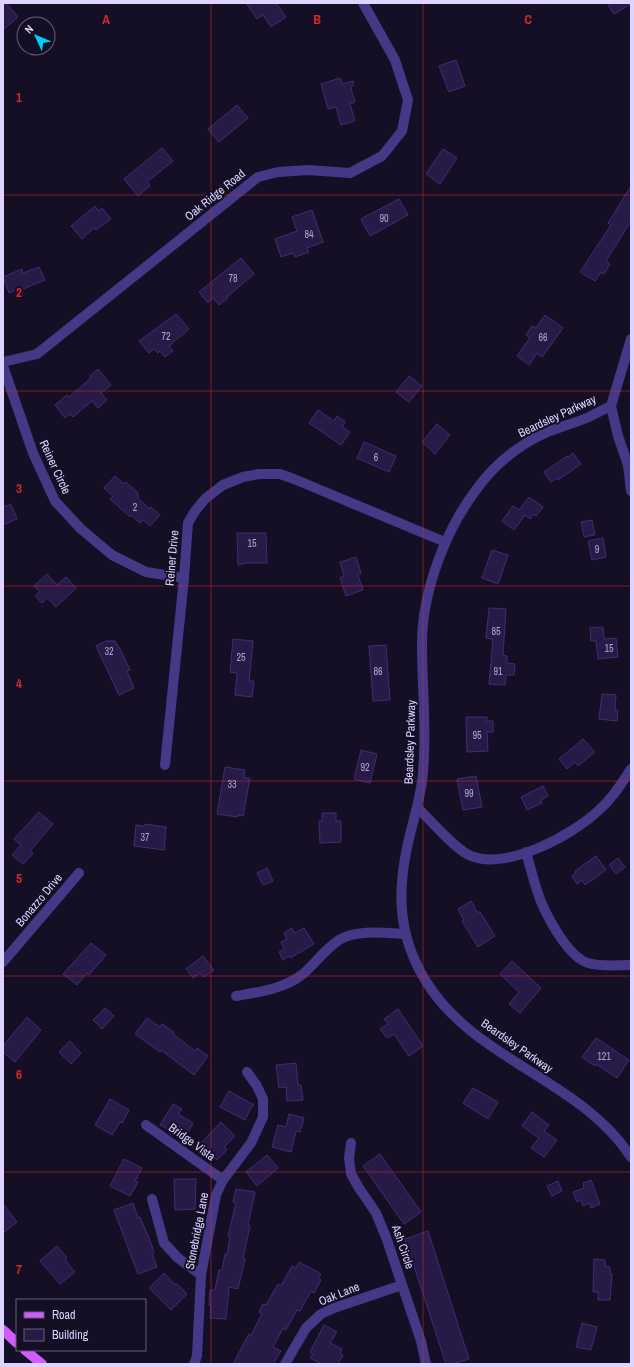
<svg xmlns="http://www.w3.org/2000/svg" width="634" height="1367" font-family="'Archivo Narrow',sans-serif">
<rect width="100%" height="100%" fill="#150f26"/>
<g fill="#281a47" stroke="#412c74">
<path d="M3,3H6L18,17L3,30Z"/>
<path d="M246,3H276L286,17L271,27L263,15L257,19Z"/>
<path d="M607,3H631V4L614,14Z"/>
<path d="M456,60L465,86L449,92L439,66Z"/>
<path d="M340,78L342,84L354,81L351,89L355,102L350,104L355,121L341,125L336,107L328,109L321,84Z"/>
<path d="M237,105L248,118L219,142L208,129Z"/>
<path d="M162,148L173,161L147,182L150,186L138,196L124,179Z"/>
<path d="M443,149L457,158L440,184L426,174Z"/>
<path d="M631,186V221L606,261L610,264L604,274L601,272L595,281L580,272L611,225L608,223Z"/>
<path d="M399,199L408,215L370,236L361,219Z"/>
<path d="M95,206L99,211L102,208L111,219L96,230L94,228L82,239L71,226Z"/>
<path d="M312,210L323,242L307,248L309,252L295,257L293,253L281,257L275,239L297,231L292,217Z"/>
<path d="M241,258L254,274L227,297L228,298L219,305L213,298L208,303L199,292Z"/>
<path d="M39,267L45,280L18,291L17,290L9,293L3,277L22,269L23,273Z"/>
<path d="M176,314L189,329L169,346L173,351L165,357L160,351L158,353L154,349L149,353L139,341Z"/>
<path d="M545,315L563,328L542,357L537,353L529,365L517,356L530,338L526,335L532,326L536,328Z"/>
<path d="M98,369L111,385L101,393L107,400L98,408L92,401L73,417L70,414L65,418L55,405L67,395L69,397L91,378L90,376Z"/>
<path d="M409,376L422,386L409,402L396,392Z"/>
<path d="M318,410L334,421L337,416L345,422L342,427L350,432L341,445L309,423Z"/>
<path d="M437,424L450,435L435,454L422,442Z"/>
<path d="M364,442L396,456L389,472L357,458Z"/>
<path d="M573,453L581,464L558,480L557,478L551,482L544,472L567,456L568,457Z"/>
<path d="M115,476L124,484L126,482L138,493V498L150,509L151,507L160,515L150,526L143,520L140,523L131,515L130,517L110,499L113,496L104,488Z"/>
<path d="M529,497L543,507L536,516L534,514L530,519L525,515L514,530L502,521L513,506L519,510Z"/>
<path d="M11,504L17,519L3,525V507Z"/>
<path d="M592,520L595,535L584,537L581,522Z"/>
<path d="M237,533H266L267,563H246L238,565Z"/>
<path d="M603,538L606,557L592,560L588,541Z"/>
<path d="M492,550L508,555L498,584L482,578Z"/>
<path d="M356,557L361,573L358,575L363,590L346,596L340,578L344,576L340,562Z"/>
<path d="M47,574L57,585L66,577L76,588L56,607L47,598L42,603L35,596L40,592L34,586Z"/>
<path d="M489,608L506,609L503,655L507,656V663L515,664L514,675H506L505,685L489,684L493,639L486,638Z"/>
<path d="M603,627L604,639L616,638L618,657L598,659L596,641H591L590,628Z"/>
<path d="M233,639L253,641L249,681H254L252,697L235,695L237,673L230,672Z"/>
<path d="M106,641H115L117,645L119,647L130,670L127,671L134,688L119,695L96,646Z"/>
<path d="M386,645L390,700L373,701L369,646Z"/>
<path d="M602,694L616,695L615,710H618L617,721L599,719Z"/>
<path d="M466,717H487V721H493V732H487L488,751L467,752Z"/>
<path d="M583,739L595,752L578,766L575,762L567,769L559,759Z"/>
<path d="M361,750L377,754L370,783L354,779Z"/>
<path d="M225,767L245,770L244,778H250L243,816L238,815V817L217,814Z"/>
<path d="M476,776L482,807L463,810L457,779Z"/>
<path d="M543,786L548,796L541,800L542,803L527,810L521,797Z"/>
<path d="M39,812L53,824L30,851L33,854L23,864L12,855L21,845L14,839Z"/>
<path d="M322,813H336V821H341V842L320,843L319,821H322Z"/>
<path d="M145,824L166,827L164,850L134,846L136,825L144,826Z"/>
<path d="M596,856L606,870L585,885L582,880L577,884L572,876L576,872L575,871Z"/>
<path d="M618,858L625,867L616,874L609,865Z"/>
<path d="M267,868L273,881L263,885L257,873Z"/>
<path d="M471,901L477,912H480L495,936L478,947L462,921L464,920L458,909Z"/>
<path d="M292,928L295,933L304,928L314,944L290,958L289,956L283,960L279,952L284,949L281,942L287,939L284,933Z"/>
<path d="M91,943L106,955L89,975L87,973L77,985L63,974Z"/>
<path d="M203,956L214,970L204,977L200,973L193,978L186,969Z"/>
<path d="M512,961L541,988L520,1013L509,1004L519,992L500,974Z"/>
<path d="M105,1008L114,1016L102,1029L93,1020Z"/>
<path d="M398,1009L423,1046L409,1056L394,1034L387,1038L380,1029L388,1024L384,1019Z"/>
<path d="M27,1017L41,1030L15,1062L3,1052V1046Z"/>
<path d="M147,1018L160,1027L162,1024L174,1032L173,1034L195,1051L197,1048L208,1056L194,1075L161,1050L160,1052L135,1034Z"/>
<path d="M596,1038L629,1060L617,1078L596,1064L595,1066L582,1057Z"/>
<path d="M70,1041L81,1053L71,1064L59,1052Z"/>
<path d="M296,1063L298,1085H301L303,1100L287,1101L286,1087L279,1088L276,1065Z"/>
<path d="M473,1088L498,1102L488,1119L463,1103Z"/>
<path d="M229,1091L254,1105L252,1106L245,1120L220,1107Z"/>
<path d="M110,1099L129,1110L122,1123L120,1122L112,1135L95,1125Z"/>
<path d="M173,1104L182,1109L178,1114L193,1123L185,1138L160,1125Z"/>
<path d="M532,1112L549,1125L544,1131L557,1140L544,1157L531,1148L539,1138L522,1126Z"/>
<path d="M289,1114L304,1118L300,1132L296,1131L291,1152L272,1147L278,1125L286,1127Z"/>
<path d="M221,1122L235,1136L224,1147L227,1150L217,1160L200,1144Z"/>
<path d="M380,1154L421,1212L404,1224L363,1166Z"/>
<path d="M267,1155L278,1168L257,1186L246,1172Z"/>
<path d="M124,1159L142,1168L135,1181L138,1182L130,1196L110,1186Z"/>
<path d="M174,1179H196L195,1209L175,1210Z"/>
<path d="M591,1180L600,1204L591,1208L589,1203L583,1206L581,1200L577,1202L573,1192L584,1188L583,1183Z"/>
<path d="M558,1181L562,1191L552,1196L547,1186Z"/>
<path d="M236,1189L255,1192L248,1225L250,1226L243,1258L245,1259L238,1289L229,1287L226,1319L210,1318L211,1305H209L210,1290H215L219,1270H222L225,1254L227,1255L230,1237L228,1236L236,1203L233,1202Z"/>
<path d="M133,1203L138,1218L140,1217L149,1238L154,1252L152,1254L157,1267L138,1274L114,1210Z"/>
<path d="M3,1204L17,1222L3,1233Z"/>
<path d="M428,1231L469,1359L452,1364H446L405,1239Z"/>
<path d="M57,1246L67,1258L65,1260L75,1272L60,1284L40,1261Z"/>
<path d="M594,1259L605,1260V1266L610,1267V1274H612L610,1300H598V1292H593Z"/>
<path d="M299,1262L321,1274L318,1278L321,1280L314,1293L311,1291L300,1311L297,1310L286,1330L283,1328L273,1347L281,1351L273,1364H233L249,1334L251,1335L262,1314L259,1312L263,1304L266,1305L278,1284L281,1286L292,1266L296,1268Z"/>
<path d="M164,1273L175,1285L176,1283L187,1294L171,1310L149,1288Z"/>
<path d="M582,1323L597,1327L591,1350L576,1347Z"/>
<path d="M324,1325L337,1332L330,1343L342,1349L340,1353L343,1355L338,1364H322L310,1358L313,1354L310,1352Z"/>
</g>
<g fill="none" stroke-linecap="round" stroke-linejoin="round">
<g stroke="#433986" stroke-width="10">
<path d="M631,339L611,406C604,409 597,413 589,417C575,423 560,427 545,433C517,446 494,465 476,490C445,531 422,592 422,644C422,687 427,730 423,772C422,790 417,806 413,823C397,881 394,931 427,983C476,1061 581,1080 631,1157"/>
<path d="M3,362L37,354L258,177L278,172L308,170L350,173L382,156L402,131L408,100L395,60L363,3"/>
<path d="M3,366L33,453L55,501L81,529L112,555L146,572L184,578"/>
<path d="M611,406L618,436L628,465L631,491"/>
<path d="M165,765L184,578L188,523L195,511L206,498L223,485L243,477L259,474H280L294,479L445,542"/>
<path d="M418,808C431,821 454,848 469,855C505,872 573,835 599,810C612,799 621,784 631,769"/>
<path d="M526,852C531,869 535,888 542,904C550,922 569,957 588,963C602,967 617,965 631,965"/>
<path d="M3,962L79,873"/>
<path d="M236,996C259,992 284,989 303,974C315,964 325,949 339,940C356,929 386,933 405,934"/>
<path d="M146,1125L223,1180"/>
<path d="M351,1143L349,1158L351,1174L359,1188L376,1213L386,1237L421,1341L426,1364"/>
<path d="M152,1199L164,1243L178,1258L201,1275"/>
<path d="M194,1364L197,1356L201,1275L216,1195L223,1180L251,1143L263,1117V1099L257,1086L247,1072"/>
<path d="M285,1364L306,1328L321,1314L334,1308L402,1285"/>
</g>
<g stroke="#d15bff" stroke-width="10">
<path d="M3,1330L17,1343"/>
<path d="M25,1350L42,1364"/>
</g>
</g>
<path fill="none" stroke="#d62828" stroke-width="1" stroke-opacity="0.55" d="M211,3V1364M423,3V1364M3,195H631M3,391H631M3,586H631M3,781H631M3,976H631M3,1172H631"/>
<g text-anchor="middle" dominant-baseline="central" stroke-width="4" stroke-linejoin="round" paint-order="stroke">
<g font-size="10" fill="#b0a6d1">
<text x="384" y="218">90</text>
<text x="309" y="234">84</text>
<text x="233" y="278">78</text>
<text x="166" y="336">72</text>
<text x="543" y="337">66</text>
<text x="376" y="457">6</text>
<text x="135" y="507">2</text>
<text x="252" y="543">15</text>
<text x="597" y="549">9</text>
<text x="496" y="631">85</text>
<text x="609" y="648">15</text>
<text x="109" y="651">32</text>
<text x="241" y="657">25</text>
<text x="378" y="671">86</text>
<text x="498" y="671">91</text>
<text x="477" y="735">95</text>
<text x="365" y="767">92</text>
<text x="232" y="784">33</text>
<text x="469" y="793">99</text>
<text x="145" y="837">37</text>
<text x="604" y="1056">121</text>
</g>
<g font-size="12" fill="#ddd4ff" stroke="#150f26">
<text transform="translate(215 195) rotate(-39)">Oak Ridge Road</text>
<text transform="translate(557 416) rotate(-25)">Beardsley Parkway</text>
<text transform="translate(55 467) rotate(65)">Reiner Circle</text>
<text transform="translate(172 558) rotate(-85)">Reiner Drive</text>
<text transform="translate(410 742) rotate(-88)">Beardsley Parkway</text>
<text transform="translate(39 900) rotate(-50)">Bonazzo Drive</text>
<text transform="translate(517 1046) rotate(35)">Beardsley Parkway</text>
<text transform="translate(192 1142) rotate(36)">Bridge Vista</text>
<text transform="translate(197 1231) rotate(-79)">Stonebridge Lane</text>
<text transform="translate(403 1247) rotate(71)">Ash Circle</text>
<text transform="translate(339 1294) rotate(-22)">Oak Lane</text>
</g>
</g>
<g font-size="13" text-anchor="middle" font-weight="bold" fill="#d62828" stroke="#150f26" stroke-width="4" stroke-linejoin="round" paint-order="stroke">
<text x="106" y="24">A</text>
<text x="317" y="24">B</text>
<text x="528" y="24">C</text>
<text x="19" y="102">1</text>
<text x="19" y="297">2</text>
<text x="19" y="493">3</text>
<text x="19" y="688">4</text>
<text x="19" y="883">5</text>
<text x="19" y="1079">6</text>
<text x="19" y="1274">7</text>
</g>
<rect width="634" height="1367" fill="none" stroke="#ddd4ff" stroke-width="8"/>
<rect x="16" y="1299" width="130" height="52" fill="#150f26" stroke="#655e7d"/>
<rect x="24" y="1312" width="20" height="6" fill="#d15bff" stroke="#655e7d"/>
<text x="52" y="1319" font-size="12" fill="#ddd4ff">Road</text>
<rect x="24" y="1329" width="20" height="12" fill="#281a47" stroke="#655e7d"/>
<text x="52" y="1339" font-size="12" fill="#ddd4ff">Building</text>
<g transform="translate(36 36) rotate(314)"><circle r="19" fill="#150f26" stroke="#655e7d"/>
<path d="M0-3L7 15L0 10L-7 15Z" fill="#00cdff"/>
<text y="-6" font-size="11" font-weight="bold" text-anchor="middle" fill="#ddd4ff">N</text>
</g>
</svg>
